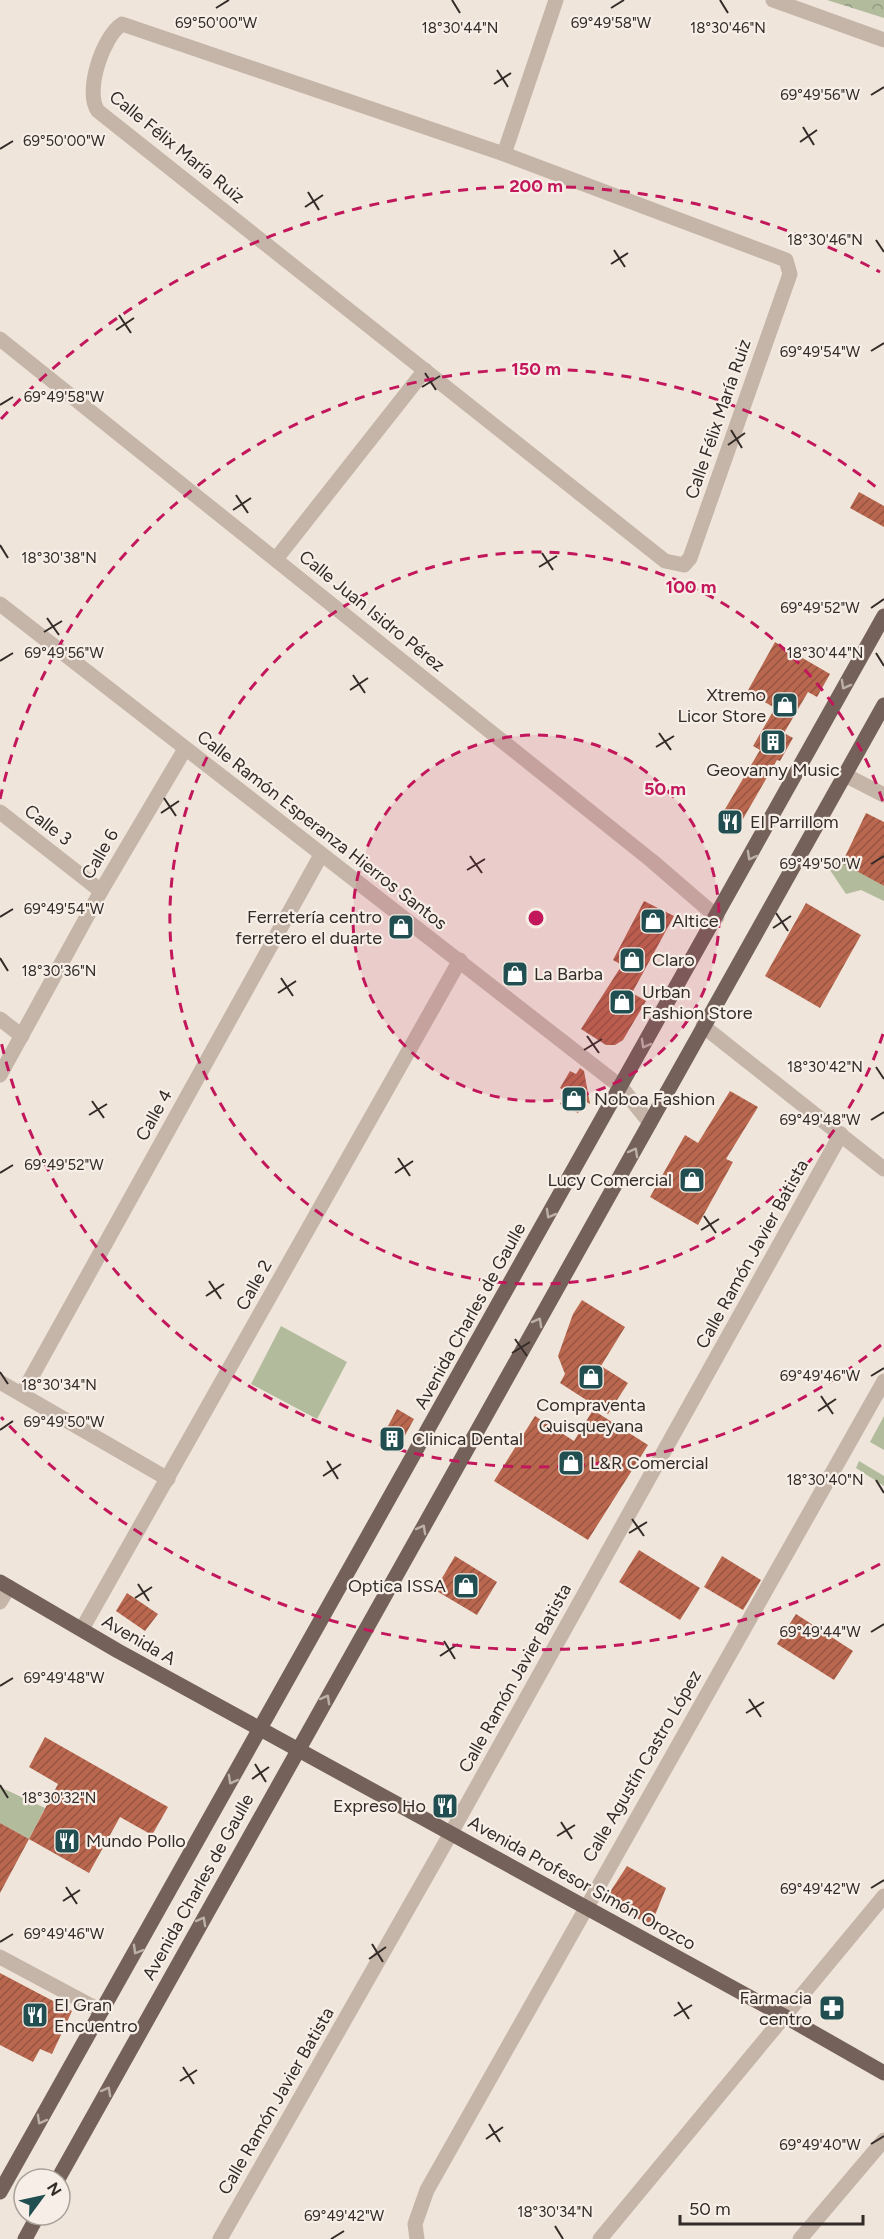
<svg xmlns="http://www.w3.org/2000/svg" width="884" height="2239" font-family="Figtree,sans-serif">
<defs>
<pattern id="park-crowns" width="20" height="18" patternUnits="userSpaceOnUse" patternTransform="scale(1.5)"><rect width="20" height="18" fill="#b2bc9d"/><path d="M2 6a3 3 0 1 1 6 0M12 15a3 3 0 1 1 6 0" fill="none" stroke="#919980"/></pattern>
<pattern id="building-hatch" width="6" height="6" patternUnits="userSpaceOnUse" patternTransform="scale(1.5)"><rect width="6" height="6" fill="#b9674e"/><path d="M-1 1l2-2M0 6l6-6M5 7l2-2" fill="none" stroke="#975541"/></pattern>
</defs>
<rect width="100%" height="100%" fill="#efe5db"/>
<g fill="#b2bc9d">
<path d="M834,858L884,886V901L861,890L846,894L828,867Z"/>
<path d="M281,1326L347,1362L317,1419L251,1384Z"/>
<path d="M884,1416V1450L870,1442Z"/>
<path d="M859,1461L884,1476V1486L856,1468Z"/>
<path d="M0,1787L45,1808L29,1839L0,1823Z"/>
</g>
<path fill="url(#park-crowns)" d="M827,0H884V18Z"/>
<g fill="url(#building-hatch)">
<path d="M859,492L884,506V527L850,508Z"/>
<path d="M775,642L830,674L817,697L808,692L784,733L793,738L780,761L777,760L736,831L718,821L760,750L753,746L775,708L747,692Z"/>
<path d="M866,813L884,822V886L842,863Z"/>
<path d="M644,901L674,916L632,993L646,1001L623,1040L615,1045H606L581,1029L622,965L613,960Z"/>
<path d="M806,903L861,935L820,1008L765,976Z"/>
<path d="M580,1068L584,1071L590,1104L585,1101L578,1113L560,1104L567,1092L560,1088L570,1071L576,1074Z"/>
<path d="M730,1091L758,1107L726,1159L733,1162L698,1225L650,1197L685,1135L698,1143Z"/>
<path d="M582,1300L625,1327L601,1366L628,1383L608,1414L560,1383L565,1374L558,1356L573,1314Z"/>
<path d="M397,1409L414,1419L397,1450L380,1441Z"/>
<path d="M593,1410L648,1445L588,1540L494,1481L535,1416L574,1441Z"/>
<path d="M639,1550L700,1588L680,1620L619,1582Z"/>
<path d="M455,1556L497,1582L477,1615L435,1590Z"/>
<path d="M722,1556L761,1580L743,1610L704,1587Z"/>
<path d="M127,1593L158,1614L145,1631L116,1611Z"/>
<path d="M796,1614L853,1651L834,1680L777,1644Z"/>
<path d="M45,1737L168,1807L152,1835L120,1817L89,1873L29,1839L58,1784L29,1767Z"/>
<path d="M0,1823L29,1839L0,1893Z"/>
<path d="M627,1866L666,1888L651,1925L612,1906L610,1892Z"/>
<path d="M0,1973L72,2011L52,2054L40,2049L33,2062L0,2045Z"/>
</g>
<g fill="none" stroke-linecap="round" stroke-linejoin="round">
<g stroke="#c5b5a8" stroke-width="15">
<path d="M773,0L884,40"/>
<path d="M122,24L504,154L786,260L790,274L690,558L684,565L665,561L98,111C84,92 103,36 122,24Z"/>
<path d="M504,154L556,0"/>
<path d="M0,339L652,861L717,917"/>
<path d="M276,559L425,370"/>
<path d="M0,604L621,1087L650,1123"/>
<path d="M845,775L884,795"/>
<path d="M0,812L101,891"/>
<path d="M0,1019L22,1036"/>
<path d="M703,1026L884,1169"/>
<path d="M0,1075L101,891L185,749"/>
<path d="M0,1382L168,1479"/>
<path d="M22,1394L321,855"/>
<path d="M0,1602L9,1587"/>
<path d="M82,1629L460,960"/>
<path d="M0,1957L101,2011"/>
<path d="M220,2239L451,1833L841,1134"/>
<path d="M417,2239L415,2224L427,2190L884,1381"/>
<path d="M600,2239L884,1896"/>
<path d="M800,2239L884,2140"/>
</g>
<g stroke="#74625a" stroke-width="15">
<path d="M0,1582L118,1651L786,2017L884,2073"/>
<path d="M58,2179L884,705"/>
<path d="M0,2192L884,616"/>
<path d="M25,2239L38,2215"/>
</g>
</g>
<defs><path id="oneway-chevron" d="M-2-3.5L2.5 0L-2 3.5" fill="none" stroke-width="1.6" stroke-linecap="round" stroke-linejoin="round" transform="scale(1.5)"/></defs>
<g stroke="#bcb0a8">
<use href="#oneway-chevron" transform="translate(845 685) rotate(119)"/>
<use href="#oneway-chevron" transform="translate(751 856) rotate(119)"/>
<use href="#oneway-chevron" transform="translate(645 1044) rotate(119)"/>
<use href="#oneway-chevron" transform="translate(634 1152) rotate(-61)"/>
<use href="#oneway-chevron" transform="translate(550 1214) rotate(119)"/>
<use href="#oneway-chevron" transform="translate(538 1322) rotate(-61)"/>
<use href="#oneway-chevron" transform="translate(422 1529) rotate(-61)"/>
<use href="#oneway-chevron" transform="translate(326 1699) rotate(-61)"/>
<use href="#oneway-chevron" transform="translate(232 1780) rotate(119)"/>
<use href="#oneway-chevron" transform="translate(202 1921) rotate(-61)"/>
<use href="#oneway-chevron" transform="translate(137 1950) rotate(120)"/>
<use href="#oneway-chevron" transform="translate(107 2091) rotate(-61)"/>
<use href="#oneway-chevron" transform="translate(41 2120) rotate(119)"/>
</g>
<path fill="none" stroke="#332b27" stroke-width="2" d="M452,0L460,13M720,0L728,13M216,8L229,0M611,8L624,0M497,70L508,87M494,84L511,73M871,95L884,87M803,127L814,145M800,142L817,130M0,149L13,141M308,192L319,210M305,207L323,195M876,240L884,252M614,250L625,267M611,264L628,253M119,315L131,333M116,330L134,318M871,351L884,343M425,373L436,390M422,387L440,376M0,405L13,397M731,430L742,448M728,445L745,433M236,495L248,513M233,510L251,498M0,545L8,558M542,553L553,570M539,567L557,556M871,608L884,599M47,618L59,635M44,632L62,621M876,653L884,666M0,661L13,653M353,675L365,693M350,690L368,678M659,733L671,750M656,747L674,736M164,798L176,816M161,813L179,801M470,856L482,873M871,864L884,856M467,870L485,859M776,913L788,931M0,917L13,909M773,928L791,916M0,958L8,971M281,978L293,996M278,993L296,981M587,1036L599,1053M584,1050L602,1039M876,1067L884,1079M92,1101L104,1118M89,1115L107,1104M871,1120L884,1112M398,1158L410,1176M0,1173L13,1165M395,1173L413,1161M704,1216L716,1233M701,1230L719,1219M209,1281L221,1299M206,1296L224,1284M515,1339L527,1356M512,1353L530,1342M0,1372L8,1384M871,1376L884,1368M821,1396L833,1414M818,1411L836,1399M0,1430L13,1421M327,1461L338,1479M323,1476L341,1464M876,1480L884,1493M632,1519L644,1536M629,1533L647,1522M138,1584L149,1601M135,1598L152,1587M871,1632L884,1624M444,1641L455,1659M440,1656L458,1644M0,1686L13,1678M749,1699L761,1717M746,1713L764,1702M255,1764L266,1782M252,1779L269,1767M0,1785L8,1798M561,1822L572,1839M557,1836L575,1825M66,1887L77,1904M871,1888L884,1880M63,1901L80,1890M0,1942L13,1934M372,1944L383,1962M369,1959L386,1947M678,2002L689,2019M674,2016L692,2005M183,2067L194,2084M180,2081L197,2070M489,2124L500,2142M486,2139L503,2127M871,2144L884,2136M555,2226L563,2239M331,2239L344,2231"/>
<circle cx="536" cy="918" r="183" fill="#c2185b" fill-opacity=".12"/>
<g fill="none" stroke="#c2185b" stroke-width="3" stroke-dasharray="10 8">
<circle cx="536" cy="918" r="183"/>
<path d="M883 1034A366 366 0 1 1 883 802"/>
<path d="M881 1345A549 549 0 0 1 0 1037M0 799A549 549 0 0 1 881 491"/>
<path d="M880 1564A732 732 0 0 1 1 1417M1 419A732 732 0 0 1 880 272"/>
</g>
<defs>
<g id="shop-square" transform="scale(1.35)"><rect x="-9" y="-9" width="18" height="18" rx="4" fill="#214e50" stroke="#f7efe7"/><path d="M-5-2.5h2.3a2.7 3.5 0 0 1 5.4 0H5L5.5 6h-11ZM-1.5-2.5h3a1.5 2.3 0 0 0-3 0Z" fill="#fff"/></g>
<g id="building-square" transform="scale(1.35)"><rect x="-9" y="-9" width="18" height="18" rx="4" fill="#214e50" stroke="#f7efe7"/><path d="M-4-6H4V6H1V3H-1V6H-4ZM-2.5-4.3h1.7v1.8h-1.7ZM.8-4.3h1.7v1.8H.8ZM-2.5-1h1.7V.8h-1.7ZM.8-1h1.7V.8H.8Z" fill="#fff"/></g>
<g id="restaurant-square" transform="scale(1.35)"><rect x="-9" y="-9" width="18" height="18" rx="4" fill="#214e50" stroke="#f7efe7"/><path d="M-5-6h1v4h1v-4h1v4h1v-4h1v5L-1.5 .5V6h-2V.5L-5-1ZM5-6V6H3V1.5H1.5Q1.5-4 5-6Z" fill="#fff"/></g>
<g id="pharmacy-square" transform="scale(1.35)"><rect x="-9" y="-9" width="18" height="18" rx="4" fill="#214e50" stroke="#f7efe7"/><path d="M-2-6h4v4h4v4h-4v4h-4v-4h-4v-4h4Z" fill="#fff"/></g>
</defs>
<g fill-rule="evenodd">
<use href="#shop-square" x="785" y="705"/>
<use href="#building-square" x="773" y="742"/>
<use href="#restaurant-square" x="730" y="822"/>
<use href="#shop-square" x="653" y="921"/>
<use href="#shop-square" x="401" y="927"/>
<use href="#shop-square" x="632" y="960"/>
<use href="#shop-square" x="515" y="974"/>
<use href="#shop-square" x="622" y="1002"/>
<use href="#shop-square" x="574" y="1099"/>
<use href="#shop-square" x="692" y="1180"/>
<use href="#shop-square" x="591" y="1377"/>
<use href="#building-square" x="392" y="1439"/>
<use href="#shop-square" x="571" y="1463"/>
<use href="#shop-square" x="466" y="1586"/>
<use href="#restaurant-square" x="445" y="1806"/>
<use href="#restaurant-square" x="67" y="1841"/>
<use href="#pharmacy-square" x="832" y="2008"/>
<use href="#restaurant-square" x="35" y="2015"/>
</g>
<g text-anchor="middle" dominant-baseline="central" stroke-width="4.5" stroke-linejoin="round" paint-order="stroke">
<g font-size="18" fill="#332b27" stroke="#f7efe7">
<text transform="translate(177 147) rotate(39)">Calle Félix María Ruiz</text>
<text transform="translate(718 419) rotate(-71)">Calle Félix María Ruiz</text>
<text transform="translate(372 611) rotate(39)">Calle Juan Isidro Pérez</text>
<text transform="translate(48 825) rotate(38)">Calle 3</text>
<text transform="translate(322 830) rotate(38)">Calle Ramón Esperanza Hierros Santos</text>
<text transform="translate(100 854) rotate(-60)">Calle 6</text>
<text transform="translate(154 1115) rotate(-61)">Calle 4</text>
<text transform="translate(752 1254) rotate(-61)">Calle Ramón Javier Batista</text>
<text transform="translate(254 1285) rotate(-61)">Calle 2</text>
<text transform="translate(470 1316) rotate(-61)">Avenida Charles de Gaulle</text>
<text transform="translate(139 1640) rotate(30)">Avenida A</text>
<text transform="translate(515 1678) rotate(-61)">Calle Ramón Javier Batista</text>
<text transform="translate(642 1766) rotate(-60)">Calle Agustín Castro López</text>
<text transform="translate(582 1883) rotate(29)">Avenida Profesor Simón Orozco</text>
<text transform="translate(198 1887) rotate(-61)">Avenida Charles de Gaulle</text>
<text transform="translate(276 2101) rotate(-60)">Calle Ramón Javier Batista</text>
</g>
<g font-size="18" fill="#332b27" stroke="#f7efe7" text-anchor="start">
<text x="766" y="695" text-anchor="end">Xtremo<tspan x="766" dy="21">Licor Store</tspan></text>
<text x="773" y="770" text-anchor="middle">Geovanny Music</text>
<text x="750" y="822">El Parrillom</text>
<text x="382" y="917" text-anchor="end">Ferretería centro<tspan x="382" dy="21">ferretero el duarte</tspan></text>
<text x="672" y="921">Altice</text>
<text x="652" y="960">Claro</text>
<text x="534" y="974">La Barba</text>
<text x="642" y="992">Urban<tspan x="642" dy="21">Fashion Store</tspan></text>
<text x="594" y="1099">Noboa Fashion</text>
<text x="672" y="1180" text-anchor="end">Lucy Comercial</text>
<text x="591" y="1405" text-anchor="middle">Compraventa<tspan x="591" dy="21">Quisqueyana</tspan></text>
<text x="412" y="1439">Clinica Dental</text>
<text x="590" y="1463">L&amp;R Comercial</text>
<text x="446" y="1586" text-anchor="end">Optica ISSA</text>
<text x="426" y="1806" text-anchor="end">Expreso Ho</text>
<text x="86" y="1841">Mundo Pollo</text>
<text x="812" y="1998" text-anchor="end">Farmacia<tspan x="812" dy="21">centro</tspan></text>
<text x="54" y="2005">El Gran<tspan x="54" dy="21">Encuentro</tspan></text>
</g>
</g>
<g font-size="15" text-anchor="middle" fill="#332b27" stroke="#f7efe7" stroke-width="4.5" stroke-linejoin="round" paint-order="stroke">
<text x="216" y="28">69°50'00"W</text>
<text x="611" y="28">69°49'58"W</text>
<text x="460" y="33">18°30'44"N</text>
<text x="728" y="33">18°30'46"N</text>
<text x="820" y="100">69°49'56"W</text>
<text x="64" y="146">69°50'00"W</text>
<text x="825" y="245">18°30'46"N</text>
<text x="820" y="357">69°49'54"W</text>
<text x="64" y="402">69°49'58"W</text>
<text x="59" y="563">18°30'38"N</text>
<text x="820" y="613">69°49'52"W</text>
<text x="64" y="658">69°49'56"W</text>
<text x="825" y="658">18°30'44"N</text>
<text x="820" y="869">69°49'50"W</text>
<text x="64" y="914">69°49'54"W</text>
<text x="59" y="976">18°30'36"N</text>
<text x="825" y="1072">18°30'42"N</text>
<text x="820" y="1125">69°49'48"W</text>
<text x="64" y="1170">69°49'52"W</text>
<text x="820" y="1381">69°49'46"W</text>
<text x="59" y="1390">18°30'34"N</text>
<text x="64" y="1427">69°49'50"W</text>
<text x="825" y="1485">18°30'40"N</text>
<text x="820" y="1637">69°49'44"W</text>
<text x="64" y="1683">69°49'48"W</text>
<text x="59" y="1803">18°30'32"N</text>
<text x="820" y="1894">69°49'42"W</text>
<text x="64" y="1939">69°49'46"W</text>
<text x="820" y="2150">69°49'40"W</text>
<text x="555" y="2217">18°30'34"N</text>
<text x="344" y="2221">69°49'42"W</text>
</g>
<circle cx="536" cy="918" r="9" fill="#c2185b" stroke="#f7efe7" stroke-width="3"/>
<g font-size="18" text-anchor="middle" font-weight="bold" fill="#c2185b" stroke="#f7efe7" stroke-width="4.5" stroke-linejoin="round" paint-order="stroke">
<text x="536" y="192">200 m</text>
<text x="536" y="375">150 m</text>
<text x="691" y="593">100 m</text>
<text x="665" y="795">50 m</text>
</g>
<g transform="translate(42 2197) rotate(57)"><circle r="28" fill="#f7efe7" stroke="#a9a19a" stroke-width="1.5"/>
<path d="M0-4.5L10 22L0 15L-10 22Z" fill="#214e50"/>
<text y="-9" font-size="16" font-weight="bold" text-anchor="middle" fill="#332b27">N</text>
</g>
<path d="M680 2215v9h183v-9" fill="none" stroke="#332b27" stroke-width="3"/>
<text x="689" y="2215" font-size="18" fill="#332b27" stroke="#f7efe7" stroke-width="4.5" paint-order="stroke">50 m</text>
</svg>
